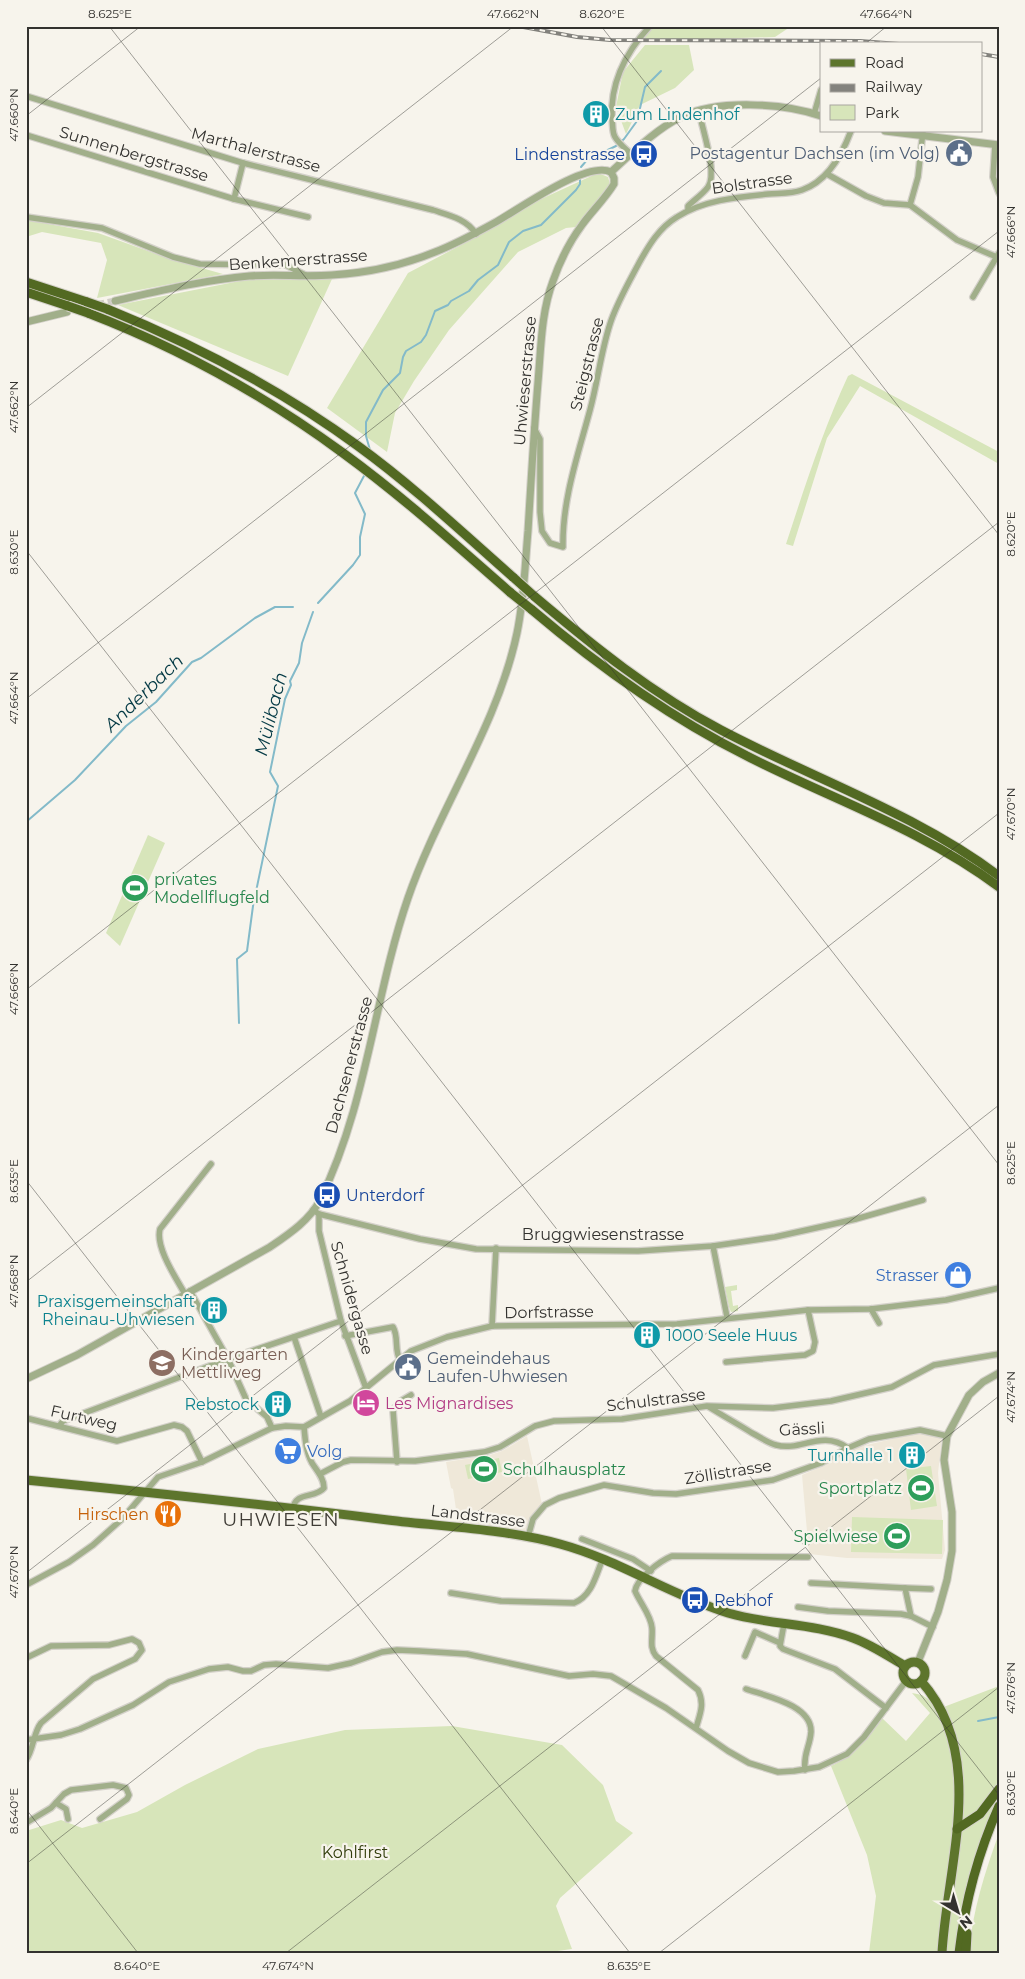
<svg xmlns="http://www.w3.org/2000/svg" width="1025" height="1979" font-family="Montserrat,sans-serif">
<rect width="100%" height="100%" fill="#f7f4ec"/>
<g fill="#efe8d9">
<path d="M923,1432L942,1437L938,1473L945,1550L942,1559L847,1558L809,1554L802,1475L823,1466L849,1449Z"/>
<path d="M527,1436L542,1504L535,1511L525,1531L458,1523L453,1489L451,1488L446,1462L490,1455L502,1451Z"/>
</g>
<g fill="#d7e5ba">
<path d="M650,26H787V29L775,37L638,41Z"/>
<path d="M645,45H689L694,70L675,88L640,105L626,134L616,107L623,72Z"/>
<path d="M598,173L608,177L610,184L576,227L566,228L518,252L449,330L414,381L395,413L387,452L327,408L408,273L484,233L539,200Z"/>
<path d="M26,220L98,233L173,260L223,274L97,298L107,260L101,243L42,232L26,237Z"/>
<path d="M283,279H332L288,376L118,305L245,280Z"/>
<path d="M852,374L999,452V464L860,386L827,438L793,546L786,544C805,486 823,430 848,376Z"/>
<path d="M148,835L165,843L120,946L106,933Z"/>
<path d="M737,1285V1290L731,1291L733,1306L738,1305V1311L731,1312L729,1307L725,1287Z"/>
<path d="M499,1458L502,1472L468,1479L465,1465Z"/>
<path d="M931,1466L937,1506L911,1510L906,1469Z"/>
<path d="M852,1517L943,1520L942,1554L851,1552Z"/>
<path d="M999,1686V1800L991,1818L957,1953H869L876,1896L867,1855L831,1766C854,1756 868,1737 882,1718L906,1741L930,1713L912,1693L922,1695L941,1708Z"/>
<path d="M452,1726L562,1745L603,1785L616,1821L633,1833L560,1898L556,1906L572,1949L543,1953H26V1831L61,1820L82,1828L137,1812L185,1785L258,1749L345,1730Z"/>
<path d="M999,1833V1953H969C972,1912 985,1872 999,1833Z"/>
</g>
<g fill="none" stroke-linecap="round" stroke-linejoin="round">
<g stroke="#83bac9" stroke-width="2">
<path d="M581,167L587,160L616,146L624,139L637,121L645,87L661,71"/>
<path d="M370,450L366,436V422L383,390L400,373L403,357L406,351L421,342L426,335L435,311L448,305L451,301L469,291L478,280L498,265L509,242L523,231L541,225L576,190L580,184V179"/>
<path d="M318,603L353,565L360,555V537L365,514L355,493L365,474"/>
<path d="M26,822L75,780L126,726L156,702L192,662L201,658L255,618L275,607H293"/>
<path d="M239,1023L237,959L247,951L253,906L278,786L270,772L285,699L291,685L290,681L299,663L302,643L313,612"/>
<path d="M978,1721L999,1717"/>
</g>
<path stroke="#d0cdc6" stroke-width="7" stroke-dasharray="7 3.5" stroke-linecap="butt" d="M77,309L115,301"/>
<g stroke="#d4d1ca" stroke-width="8">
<g id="minor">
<path d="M26,96L243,163L433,210C448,215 467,219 476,234"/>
<path d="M814,114L821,90"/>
<path d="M26,135L234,199L308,217"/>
<path d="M995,145L993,177L999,193"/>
<path d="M632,155C626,149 619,144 615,137C612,132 613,125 612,118C610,82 626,52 650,26"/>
<path d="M827,174L866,196L884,203L910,205L957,240L999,258"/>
<path d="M234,199L243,163"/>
<path d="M910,205L918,177L923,131"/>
<path d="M688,210V206C694,200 703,194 708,187C718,173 702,129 699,111"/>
<path d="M26,217L102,228L173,257L200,264L286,265L307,276"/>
<path d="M973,297L999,253"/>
<path d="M534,428L540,439V512L542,531L550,543L563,547C562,500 578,455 590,410C598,381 601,350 611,321C618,301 629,282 639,263C649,245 659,228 677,217C703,200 738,197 768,194C779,193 791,194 802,190C828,181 842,155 851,131"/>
<path d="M313,1210L319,1214L420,1239L476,1249L638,1251L713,1246L775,1237L856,1219L923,1200"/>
<path d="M319,1214V1231L341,1321L366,1388"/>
<path d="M713,1246L727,1317"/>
<path d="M190,1291L228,1359L246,1399L267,1417L272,1428"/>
<path d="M185,1294C176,1278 155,1247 160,1229L211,1164"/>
<path d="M871,1309L879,1323"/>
<path d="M492,1326L496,1248"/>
<path d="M345,1336L393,1327C399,1337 394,1350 400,1360"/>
<path d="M294,1337L321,1417"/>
<path d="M726,1362L805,1355L813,1351L815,1342L808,1310"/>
<path d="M709,1407C723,1416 738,1424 752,1433C760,1437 768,1443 776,1445C801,1452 821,1429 848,1448"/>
<path d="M26,1418L117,1441L174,1425L182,1427L187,1431L202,1462"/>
<path d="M59,1426L63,1421L228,1359L341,1321"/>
<path d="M397,1462L393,1410L401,1401L411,1395"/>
<path d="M320,1474L343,1462L351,1460L415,1461L484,1452L500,1447L535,1426L554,1421L622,1419L707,1406L773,1408L831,1401L892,1387L934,1365L999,1354"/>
<path d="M293,1509C295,1491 315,1499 324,1488C324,1478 317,1471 312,1463C306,1452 305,1439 304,1427"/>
<path d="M528,1537L533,1519L545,1505L559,1498L604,1485L653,1493L676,1494L773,1480L821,1463L848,1448L869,1439L920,1430L947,1436"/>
<path d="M582,1539L633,1559L651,1571"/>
<path d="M811,1583L905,1588L911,1616"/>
<path d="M26,1585L69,1562L93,1545L122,1519L158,1477L202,1462L272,1428L286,1426L304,1427L350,1401L411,1351L447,1337L492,1326L677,1324L808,1310L871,1309L946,1300L999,1288"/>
<path d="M905,1588L931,1589"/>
<path d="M451,1593L501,1601L574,1603C592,1596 596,1575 603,1558"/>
<path d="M798,1607L828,1611L901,1614L911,1616L933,1627"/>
<path d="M784,1624L780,1646L783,1649L835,1669L886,1708"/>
<path d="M745,1656L755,1632L780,1643"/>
<path d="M26,1658L51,1646L109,1645L132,1639L139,1643L142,1650L135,1659L93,1679L41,1723C33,1733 34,1749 26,1760"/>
<path d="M746,1689C766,1696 812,1705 811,1732C810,1747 803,1753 805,1770"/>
<path d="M696,1728C700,1714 705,1704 698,1690L656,1656C649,1647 653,1639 652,1628C651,1615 640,1603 635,1591C637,1578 660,1561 672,1556L808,1557"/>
<path d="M26,1740L61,1735L80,1729L133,1705L169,1682L209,1669L228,1667L243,1671H251L264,1665L276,1664L328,1668L351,1663L382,1652L397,1650L419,1651L467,1654L569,1676L593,1674L611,1676L666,1708L728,1751L749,1763L778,1772L794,1771L819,1767L847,1754L864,1737L906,1681"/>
<path d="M56,1803L66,1809L68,1819"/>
<path d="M26,1823L51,1808L64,1794L71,1790L113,1785L126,1788L129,1795L127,1799L100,1819"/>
</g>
</g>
<g stroke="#d4d1ca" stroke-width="9">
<g id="tertiary">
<path d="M885,131L999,145"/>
<path d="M611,172C631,154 656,129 681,117C717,99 784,103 821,116"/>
<path d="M115,301C159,291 204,280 249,276C277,274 304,277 332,275C367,273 403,265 435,252C456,244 476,233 496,222C519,209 587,160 611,172"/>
<path d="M26,322L67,312"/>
<path d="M26,1379L77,1355L270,1247C289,1234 310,1220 320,1200C367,1105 374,997 408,898C439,808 497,727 517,633C524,600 525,565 528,531C531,481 534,432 538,382C541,348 541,313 553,281C560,261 570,241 582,225C592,211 605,199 614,184V178L611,172"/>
<path d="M918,1662L938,1612L947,1580L952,1551V1512L944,1460L947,1436L969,1395L983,1382L999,1373"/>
</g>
</g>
<g stroke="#d4d1ca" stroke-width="11">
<g id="primary">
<path d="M26,1480C147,1492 268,1505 388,1520C445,1527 505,1529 560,1544C619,1560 670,1595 728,1613C769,1625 813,1623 853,1638C872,1645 888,1656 905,1666"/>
<circle cx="914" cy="1673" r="11"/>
<path d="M921,1681C988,1756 947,1864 942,1953"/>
</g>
</g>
<g stroke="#d4d1ca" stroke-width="11">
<g id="trunk">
<path d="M26,282L87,302"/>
<path d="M26,292L68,306"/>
<path d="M107,309C196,345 280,389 358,446C413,486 463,533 514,578"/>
<path d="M88,313C179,348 264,395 343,453C402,496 456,545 511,593"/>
<path d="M534,596C593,646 653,694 721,730C814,779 915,813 999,876"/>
<path d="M531,609C597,665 669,717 747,756C831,799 922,829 999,887"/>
<path d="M957,1829L980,1814L999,1789"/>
<path d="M959,1953C965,1902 978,1853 999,1806"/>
<path d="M966,1953L967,1933"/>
</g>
</g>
<use href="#minor" stroke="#a1af8a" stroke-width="5.5"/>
<use href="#tertiary" stroke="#a1af8a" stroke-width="7"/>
<use href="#primary" stroke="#5d752c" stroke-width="9"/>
<use href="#trunk" stroke="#526922" stroke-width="9"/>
<g stroke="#83827d" stroke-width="4">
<g id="rail">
<path d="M518,26L577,37L610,40L860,41L899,44"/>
<path d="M981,54L999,57"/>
</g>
</g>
<use href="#rail" stroke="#f7f4ec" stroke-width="2" stroke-dasharray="5.5" stroke-linecap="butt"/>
<g stroke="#d4d1ca" stroke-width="11" stroke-linecap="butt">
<g id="trunk-bridge">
<path d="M87,302L107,309"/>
<path d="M68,306L88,313"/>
<path d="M514,578L534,596"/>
<path d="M511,593L531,609"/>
</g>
</g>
<use href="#trunk-bridge" stroke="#526922" stroke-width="9"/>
</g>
<path fill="none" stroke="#33322f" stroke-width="1" stroke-opacity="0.45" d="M109,26L999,1165M601,26L999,535M865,44L887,26M26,116L141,26M26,408L514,26M26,550L999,1795M26,699L821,78M26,990L999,231M26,1180L630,1953M26,1282L999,522M26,1573L999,813M26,1809L138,1953M26,1864L999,1105M286,1953L999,1396M659,1953L999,1687"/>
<defs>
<g id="building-disc" transform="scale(1.4375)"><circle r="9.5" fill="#0f9aa8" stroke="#f7f4ec"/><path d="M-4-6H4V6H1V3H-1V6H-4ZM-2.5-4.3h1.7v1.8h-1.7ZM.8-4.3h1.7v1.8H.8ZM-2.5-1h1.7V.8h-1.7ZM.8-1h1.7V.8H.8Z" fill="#fff"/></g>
<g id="civic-disc" transform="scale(1.4375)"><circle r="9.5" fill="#5c6f8a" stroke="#f7f4ec"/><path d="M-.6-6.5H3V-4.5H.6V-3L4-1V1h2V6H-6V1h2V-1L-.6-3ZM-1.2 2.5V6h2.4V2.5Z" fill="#fff"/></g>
<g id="bus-disc" transform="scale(1.4375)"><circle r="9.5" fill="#1a4fb4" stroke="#f7f4ec"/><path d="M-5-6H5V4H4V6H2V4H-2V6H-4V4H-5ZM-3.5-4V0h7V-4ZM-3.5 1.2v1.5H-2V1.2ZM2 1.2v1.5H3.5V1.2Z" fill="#fff"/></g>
<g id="stadium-disc" transform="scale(1.4375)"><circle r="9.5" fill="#2e9e5b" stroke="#f7f4ec"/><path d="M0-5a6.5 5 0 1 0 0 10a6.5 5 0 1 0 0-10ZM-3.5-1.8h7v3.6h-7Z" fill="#fff"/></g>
<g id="shop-disc" transform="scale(1.4375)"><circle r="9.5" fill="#3f7fe0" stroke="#f7f4ec"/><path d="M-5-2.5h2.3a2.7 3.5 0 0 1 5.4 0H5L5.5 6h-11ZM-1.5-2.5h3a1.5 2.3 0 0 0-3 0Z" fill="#fff"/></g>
<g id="school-disc" transform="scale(1.4375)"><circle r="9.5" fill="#8d6e63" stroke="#f7f4ec"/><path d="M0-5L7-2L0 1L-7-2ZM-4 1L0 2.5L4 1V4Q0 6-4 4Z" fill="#fff"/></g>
<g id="hotel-disc" transform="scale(1.4375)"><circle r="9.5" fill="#d1479c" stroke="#f7f4ec"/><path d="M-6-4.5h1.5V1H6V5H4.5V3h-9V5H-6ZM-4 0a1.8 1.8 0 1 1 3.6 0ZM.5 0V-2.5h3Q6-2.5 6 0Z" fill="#fff"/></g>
<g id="supermarket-disc" transform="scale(1.4375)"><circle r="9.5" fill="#3f7fe0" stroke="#f7f4ec"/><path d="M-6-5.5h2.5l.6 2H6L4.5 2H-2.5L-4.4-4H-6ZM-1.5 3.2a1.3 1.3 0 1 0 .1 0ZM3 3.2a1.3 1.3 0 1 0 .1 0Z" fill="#fff"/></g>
<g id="restaurant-disc" transform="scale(1.4375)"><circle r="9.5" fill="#e8710a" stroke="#f7f4ec"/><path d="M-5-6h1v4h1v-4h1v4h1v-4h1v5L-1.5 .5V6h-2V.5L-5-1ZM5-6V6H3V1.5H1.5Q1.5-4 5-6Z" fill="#fff"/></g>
</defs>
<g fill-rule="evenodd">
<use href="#building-disc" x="596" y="114"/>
<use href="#civic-disc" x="959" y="153"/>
<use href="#bus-disc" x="644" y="154"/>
<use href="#stadium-disc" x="135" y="888"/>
<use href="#bus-disc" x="327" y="1195"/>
<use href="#shop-disc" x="958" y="1275"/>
<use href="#building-disc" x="214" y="1310"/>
<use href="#building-disc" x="647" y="1335"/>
<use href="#school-disc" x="162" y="1363"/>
<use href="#civic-disc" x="408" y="1367"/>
<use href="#hotel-disc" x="366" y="1403"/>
<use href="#building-disc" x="278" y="1404"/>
<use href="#supermarket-disc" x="288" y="1451"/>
<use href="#building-disc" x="912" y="1455"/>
<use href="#stadium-disc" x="484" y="1469"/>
<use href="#stadium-disc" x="921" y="1488"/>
<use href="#restaurant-disc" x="168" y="1514"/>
<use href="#stadium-disc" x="897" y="1536"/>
<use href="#bus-disc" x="695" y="1600"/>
</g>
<g text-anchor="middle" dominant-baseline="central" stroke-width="4.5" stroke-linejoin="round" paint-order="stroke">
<g font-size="16" fill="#0d838f" stroke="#f7f4ec" text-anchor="end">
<text x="615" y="114" text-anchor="start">Zum Lindenhof</text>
<text x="195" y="1301">Praxisgemeinschaft<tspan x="195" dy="18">Rheinau-Uhwiesen</tspan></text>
<text x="666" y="1335" text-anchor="start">1000 Seele Huus</text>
<text x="259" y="1404">Rebstock</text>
<text x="893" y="1455">Turnhalle 1</text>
</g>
<g font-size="16" fill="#33322f" stroke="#f7f4ec">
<text transform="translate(256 150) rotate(15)">Marthalerstrasse</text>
<text transform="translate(134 154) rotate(17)">Sunnenbergstrasse</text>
<text transform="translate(752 183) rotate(-8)">Bolstrasse</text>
<text transform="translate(298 260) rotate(-4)">Benkemerstrasse</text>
<text transform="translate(587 364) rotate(-76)">Steigstrasse</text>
<text transform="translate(525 381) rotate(-85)">Uhwieserstrasse</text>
<text transform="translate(349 1065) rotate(-75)">Dachsenerstrasse</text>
<text x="603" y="1234">Bruggwiesenstrasse</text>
<text transform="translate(352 1298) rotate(74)">Schnidergasse</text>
<text transform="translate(549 1312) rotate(-1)">Dorfstrasse</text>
<text transform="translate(656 1400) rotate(-7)">Schulstrasse</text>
<text transform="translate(84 1418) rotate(13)">Furtweg</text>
<text transform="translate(802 1429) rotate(-3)">Gässli</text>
<text transform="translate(728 1472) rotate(-9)">Zöllistrasse</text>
<text transform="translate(478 1516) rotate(7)">Landstrasse</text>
</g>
<g font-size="16" fill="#4e5e75" stroke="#f7f4ec" text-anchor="end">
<text x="940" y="153">Postagentur Dachsen (im Volg)</text>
<text x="427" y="1358" text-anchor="start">Gemeindehaus<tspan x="427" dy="18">Laufen-Uhwiesen</tspan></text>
</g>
<g font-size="16" fill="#164399" stroke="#f7f4ec" text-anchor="start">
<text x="625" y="154" text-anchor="end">Lindenstrasse</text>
<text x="346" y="1195">Unterdorf</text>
<text x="714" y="1600">Rebhof</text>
</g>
<g font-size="16" fill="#27864d" stroke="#f7f4ec" text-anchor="start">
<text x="154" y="879">privates<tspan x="154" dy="18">Modellflugfeld</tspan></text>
<text x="503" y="1469">Schulhausplatz</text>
<text x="902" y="1488" text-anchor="end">Sportplatz</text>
<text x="878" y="1536" text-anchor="end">Spielwiese</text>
</g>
<g font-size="16" fill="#366cbe" stroke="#f7f4ec" text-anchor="end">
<text x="939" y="1275">Strasser</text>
<text x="307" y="1451" text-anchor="start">Volg</text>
</g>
<g font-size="16" fill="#785e54" stroke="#f7f4ec" text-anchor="start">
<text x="181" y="1354">Kindergarten<tspan x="181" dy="18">Mettliweg</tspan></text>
</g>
<g font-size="16" fill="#b23c85" stroke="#f7f4ec" text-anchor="start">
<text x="385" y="1403">Les Mignardises</text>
</g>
<g font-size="16" fill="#c56008" stroke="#f7f4ec" text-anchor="end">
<text x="149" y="1514">Hirschen</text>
</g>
<g font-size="16" fill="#303c0a" stroke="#f7f4ec">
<text x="355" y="1852">Kohlfirst</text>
</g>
<g font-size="18" font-style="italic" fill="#033944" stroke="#f7f4ec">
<text transform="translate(144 693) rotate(-44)">Anderbach</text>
<text transform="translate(271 714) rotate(-76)">Mülibach</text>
</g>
<g font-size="19" letter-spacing="1" fill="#3f3c36" stroke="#f7f4ec">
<text x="281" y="1519">UHWIESEN</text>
</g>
</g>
<rect width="1025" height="1979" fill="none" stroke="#f7f4ec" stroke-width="55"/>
<rect x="820" y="42" width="162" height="90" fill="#f7f4ec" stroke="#a9a6a0"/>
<rect x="830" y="59" width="25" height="8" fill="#5d752c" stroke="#a9a6a0"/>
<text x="865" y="68" font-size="15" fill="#33322f">Road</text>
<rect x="830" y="84" width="25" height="8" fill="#83827d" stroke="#a9a6a0"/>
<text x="865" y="92" font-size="15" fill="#33322f">Railway</text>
<rect x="830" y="105" width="25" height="15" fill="#d7e5ba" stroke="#a9a6a0"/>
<text x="865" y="118" font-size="15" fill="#33322f">Park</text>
<g transform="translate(958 1912) rotate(142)" stroke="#f7f4ec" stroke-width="4" paint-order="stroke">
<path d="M0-4L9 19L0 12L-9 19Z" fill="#33322f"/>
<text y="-8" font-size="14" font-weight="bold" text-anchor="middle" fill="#33322f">N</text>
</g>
<rect x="28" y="28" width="970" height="1924" fill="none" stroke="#33322f" stroke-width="2"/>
<g font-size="12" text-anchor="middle" fill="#33322f">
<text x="110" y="18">8.625°E</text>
<text x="513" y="18">47.662°N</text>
<text x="602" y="18">8.620°E</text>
<text x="886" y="18">47.664°N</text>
<text transform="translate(14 115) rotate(-90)" y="4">47.660°N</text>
<text transform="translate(1011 232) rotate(-90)" y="4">47.666°N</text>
<text transform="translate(14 407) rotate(-90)" y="4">47.662°N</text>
<text transform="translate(1011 534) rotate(-90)" y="4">8.620°E</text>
<text transform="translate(14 552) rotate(-90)" y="4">8.630°E</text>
<text transform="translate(14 698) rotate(-90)" y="4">47.664°N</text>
<text transform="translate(1011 814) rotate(-90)" y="4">47.670°N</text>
<text transform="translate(14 989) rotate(-90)" y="4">47.666°N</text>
<text transform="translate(1011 1163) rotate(-90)" y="4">8.625°E</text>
<text transform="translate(14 1181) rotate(-90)" y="4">8.635°E</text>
<text transform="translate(14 1281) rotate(-90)" y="4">47.668°N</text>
<text transform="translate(1011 1397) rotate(-90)" y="4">47.674°N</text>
<text transform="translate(14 1572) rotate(-90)" y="4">47.670°N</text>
<text transform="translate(1011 1688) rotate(-90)" y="4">47.676°N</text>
<text transform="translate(1011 1793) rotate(-90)" y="4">8.630°E</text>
<text transform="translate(14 1811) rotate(-90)" y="4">8.640°E</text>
<text x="137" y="1970">8.640°E</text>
<text x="288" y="1970">47.674°N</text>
<text x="629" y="1970">8.635°E</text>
</g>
</svg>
